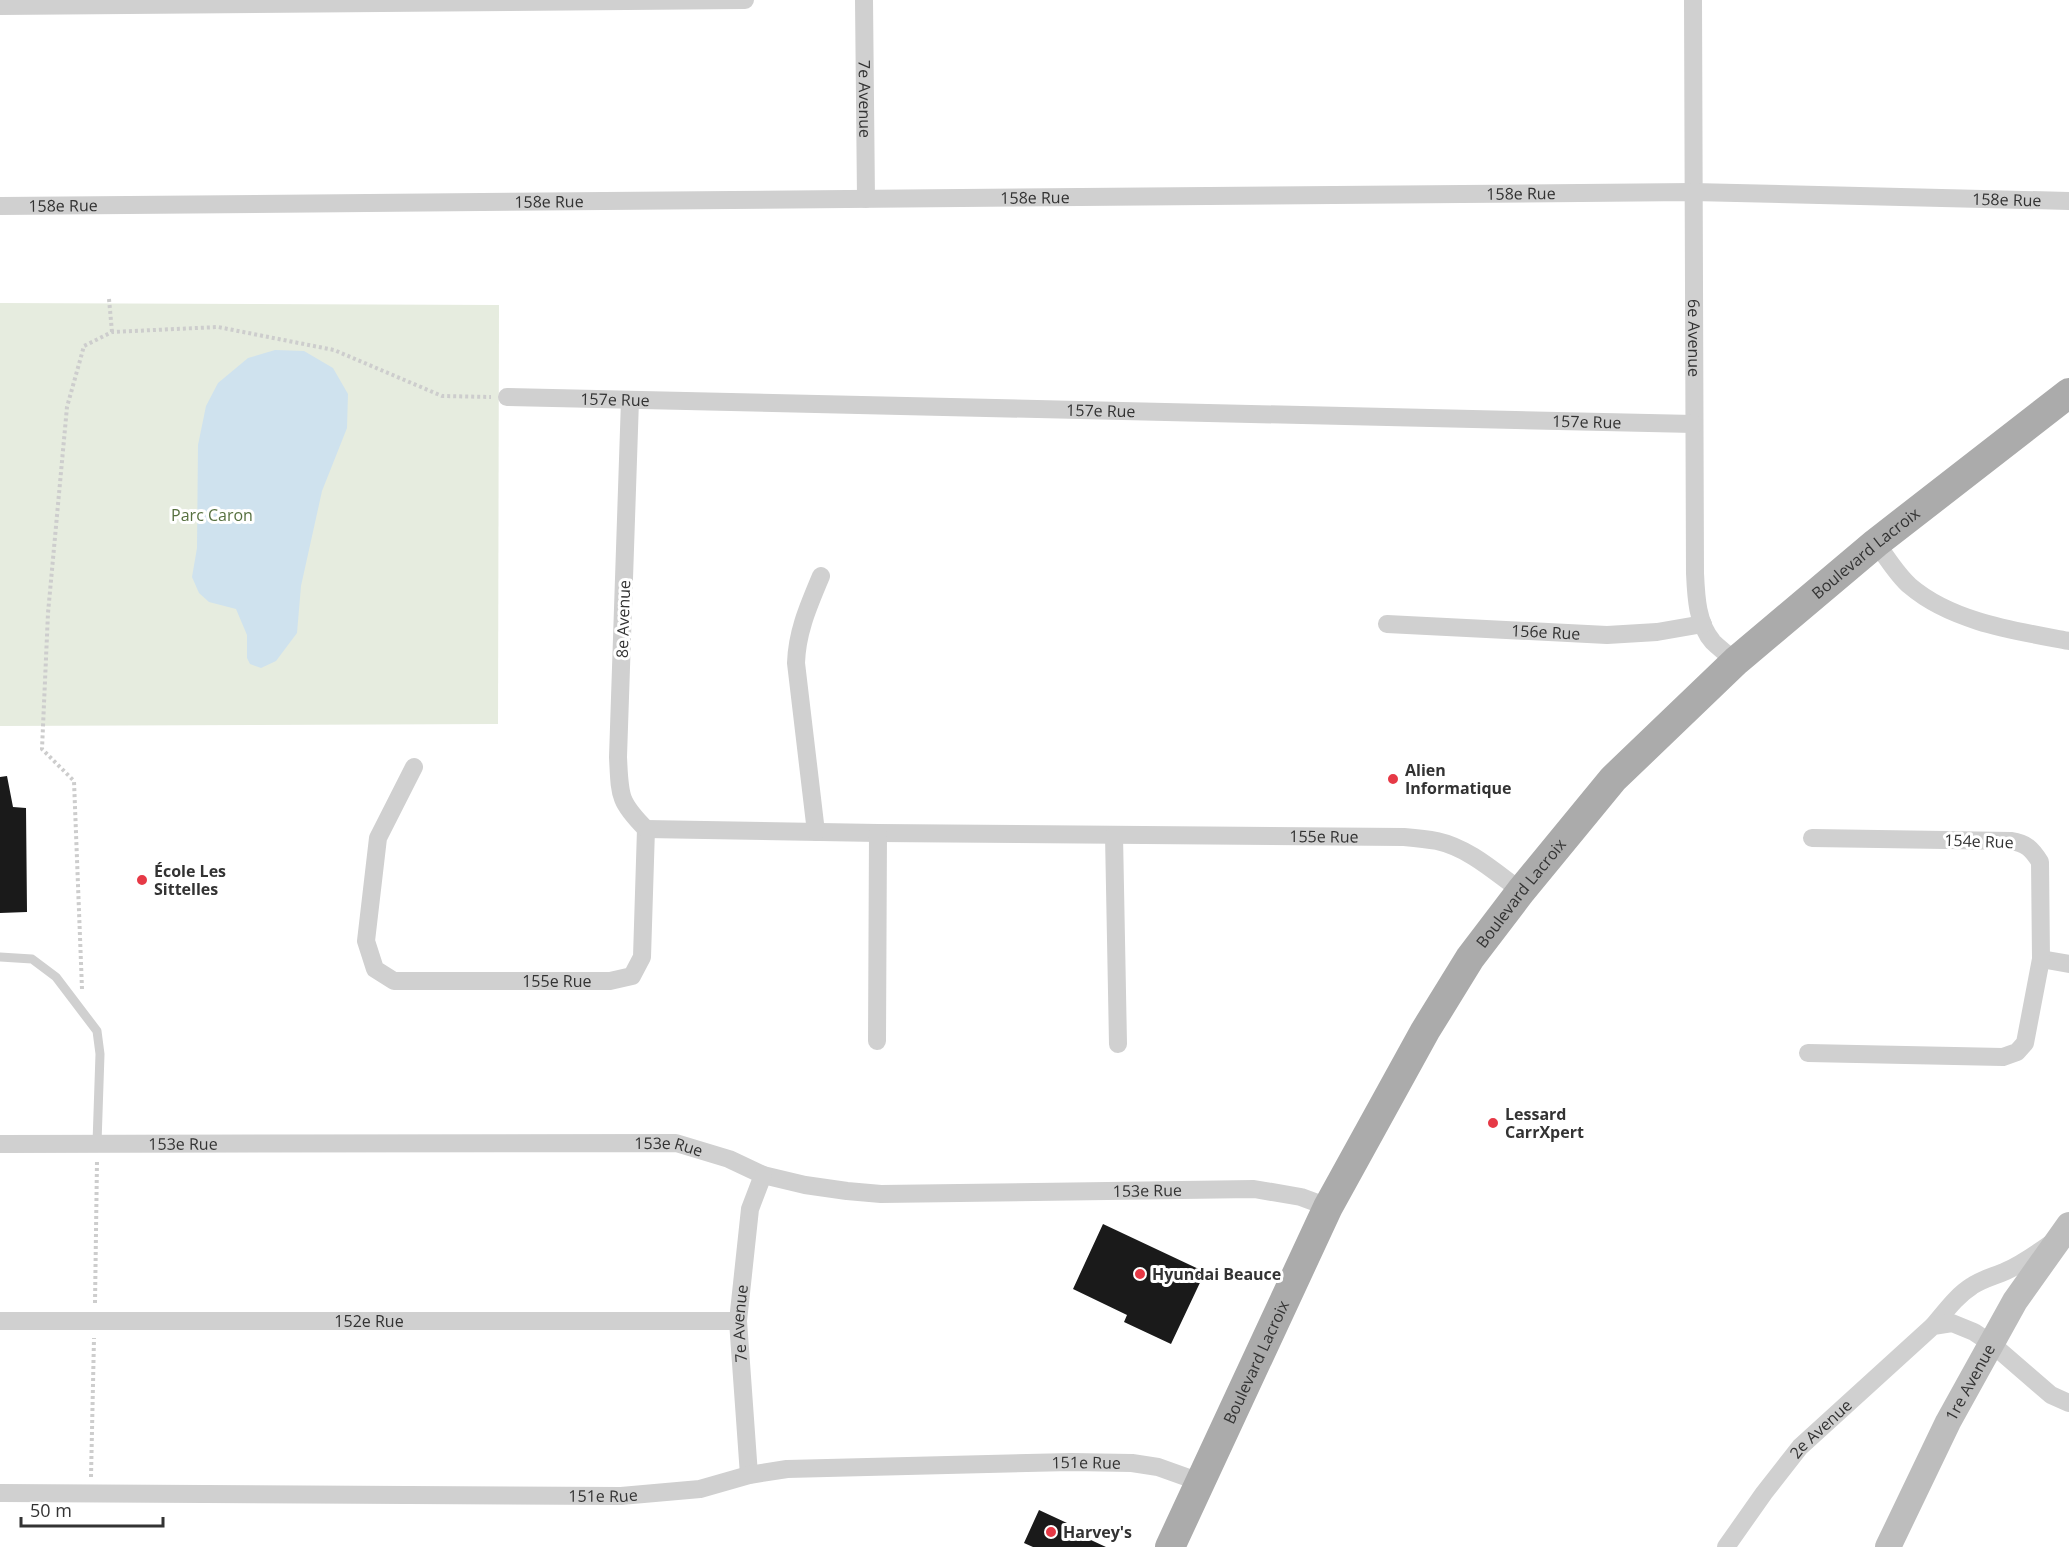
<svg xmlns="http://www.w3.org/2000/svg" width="2069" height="1547" font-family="'Open Sans',sans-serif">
<rect width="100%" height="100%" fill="#fff"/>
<path fill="#e6ecdf" d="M0,303L499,305L498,724L0,726Z"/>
<path fill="#cfe2ee" d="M275,350L304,351L333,368L348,394L347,428L322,491L301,586L297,633L276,661L261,668L250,664L247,658V635L236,609L209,602L199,593L192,577L197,548L198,445L206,406L218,383L248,358Z"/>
<g fill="#1a1a1a">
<path d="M7,776L13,807L26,808L27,912L0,913V777Z"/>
<path d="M1103,1224L1205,1272L1171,1344L1124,1322L1127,1315L1073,1289Z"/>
<path d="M1039,1510L1067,1523L1065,1528L1106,1547H1033L1024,1543Z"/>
</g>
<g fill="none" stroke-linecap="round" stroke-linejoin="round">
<g stroke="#cdcdcd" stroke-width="4" stroke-dasharray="3 3" stroke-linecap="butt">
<path d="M109,299L112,332"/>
<path d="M82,989L74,781L42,749L48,613L67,407L84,346L112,332L218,327L334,350L442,396L491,397"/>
<path d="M95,1303L97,1161"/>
<path d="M91,1477L94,1338"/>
</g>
<path stroke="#d0d0d0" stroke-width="9" d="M0,957L32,959L56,977L97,1031L100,1054L97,1143"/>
<g stroke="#d0d0d0" stroke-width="18">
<path id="s1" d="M864,0L866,199"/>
<path id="s2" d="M1693,0L1695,573C1696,596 1697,624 1713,642C1720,649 1728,655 1736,661"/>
<path d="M0,6L745,0"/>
<path id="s3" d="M0,206L1693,192L2069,201"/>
<path id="s4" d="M507,397L1694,424"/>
<path d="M630,400L618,757C620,795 618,801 646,829"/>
<path d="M1876,543C1886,556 1897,575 1910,586C1952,622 2016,631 2069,641"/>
<path id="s5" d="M1387,624L1607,635L1657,632L1703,624"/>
<path id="s6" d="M414,767L378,838L366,941L375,969L394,981H610L632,976L642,957L646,829"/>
<path id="s7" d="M646,829L878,833L1404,837C1415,838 1426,839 1437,841C1469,848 1495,872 1521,891"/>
<path d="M816,832L796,663C797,631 809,605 821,576"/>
<path d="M1114,835L1118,1044"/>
<path d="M2041,959L2069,964"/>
<path d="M877,1041L878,833"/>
<path d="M1808,1053L2003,1057L2017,1052L2025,1043L2041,959L2040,862C2032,849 2026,843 2011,841L1812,838"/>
<path id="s8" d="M0,1144L676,1143L729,1159L763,1175L805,1185L847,1191L881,1194L1254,1189L1301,1197L1328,1207"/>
<path id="s9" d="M0,1321H738"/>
<path d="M1933,1326C1945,1312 1956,1296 1972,1286C1982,1279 1995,1276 2006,1271C2022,1264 2036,1254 2050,1244"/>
<path id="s10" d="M749,1475L738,1321L750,1209L763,1175"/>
<path id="s11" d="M0,1493L621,1496L700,1489L749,1475L787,1469L1071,1462L1132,1463L1158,1467L1200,1482"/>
<path id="s12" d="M1726,1547L1764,1493L1800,1447L1933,1326L1952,1323L1974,1332L1992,1344L2051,1395L2069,1403"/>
</g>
<path stroke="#bdbdbd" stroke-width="26" id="s13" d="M1888,1547L1948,1422L2015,1301L2069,1225"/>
<path stroke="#ababab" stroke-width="30" id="s14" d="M1170,1547L1328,1207L1425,1031L1470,958L1521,891L1613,779L1736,661L1876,543L2069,393"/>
</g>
<g fill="#e63946" stroke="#fff" stroke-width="2">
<circle cx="1393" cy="779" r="6"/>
<circle cx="142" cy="880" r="6"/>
<circle cx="1493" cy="1123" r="6"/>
<circle cx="1140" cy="1274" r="6"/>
<circle cx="1051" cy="1532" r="6"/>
</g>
<g text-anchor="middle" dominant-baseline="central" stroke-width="6" stroke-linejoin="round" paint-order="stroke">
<g font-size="16" fill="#333" stroke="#fff">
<text stroke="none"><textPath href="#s1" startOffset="99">7e Avenue</textPath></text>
<text stroke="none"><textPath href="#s3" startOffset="1521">158e Rue</textPath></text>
<text stroke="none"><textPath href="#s3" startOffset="1035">158e Rue</textPath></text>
<text stroke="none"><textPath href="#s3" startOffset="2007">158e Rue</textPath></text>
<text stroke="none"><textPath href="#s3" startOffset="549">158e Rue</textPath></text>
<text stroke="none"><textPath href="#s3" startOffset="63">158e Rue</textPath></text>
<text stroke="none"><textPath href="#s2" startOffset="338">6e Avenue</textPath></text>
<text stroke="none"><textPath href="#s4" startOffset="108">157e Rue</textPath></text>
<text stroke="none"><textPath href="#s4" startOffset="594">157e Rue</textPath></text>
<text stroke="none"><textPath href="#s4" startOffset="1080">157e Rue</textPath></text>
<text stroke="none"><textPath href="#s14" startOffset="1230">Boulevard Lacroix</textPath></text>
<text transform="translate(623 619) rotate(-88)">8e Avenue</text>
<text stroke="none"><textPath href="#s5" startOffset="159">156e Rue</textPath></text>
<text stroke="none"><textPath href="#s7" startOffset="678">155e Rue</textPath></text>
<text transform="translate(1979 841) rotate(2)">154e Rue</text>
<text stroke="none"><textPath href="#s14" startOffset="744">Boulevard Lacroix</textPath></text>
<text stroke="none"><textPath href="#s6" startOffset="398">155e Rue</textPath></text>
<text stroke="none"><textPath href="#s8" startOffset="183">153e Rue</textPath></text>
<text stroke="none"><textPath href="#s8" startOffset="669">153e Rue</textPath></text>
<text stroke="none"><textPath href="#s8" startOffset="1155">153e Rue</textPath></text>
<text stroke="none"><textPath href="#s9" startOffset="369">152e Rue</textPath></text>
<text stroke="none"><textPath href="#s10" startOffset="152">7e Avenue</textPath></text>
<text stroke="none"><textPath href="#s14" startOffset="204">Boulevard Lacroix</textPath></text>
<text stroke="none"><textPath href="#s13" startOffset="184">1re Avenue</textPath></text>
<text stroke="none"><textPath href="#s12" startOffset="152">2e Avenue</textPath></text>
<text stroke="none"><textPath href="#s11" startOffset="1089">151e Rue</textPath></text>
<text stroke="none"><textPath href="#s11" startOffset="603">151e Rue</textPath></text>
</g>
<g font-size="16" fill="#56703f" stroke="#fff">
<text x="212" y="515">Parc Caron</text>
</g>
<g font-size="16" font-weight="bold" fill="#333" stroke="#fff" text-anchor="start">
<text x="1405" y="770">Alien<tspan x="1405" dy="18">Informatique</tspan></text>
<text x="154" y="871">École Les<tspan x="154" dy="18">Sittelles</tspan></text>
<text x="1505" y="1114">Lessard<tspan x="1505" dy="18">CarrXpert</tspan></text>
<text x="1152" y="1274">Hyundai Beauce</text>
<text x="1063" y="1532">Harvey's</text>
</g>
</g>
<path d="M21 1517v9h142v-9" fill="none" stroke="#333333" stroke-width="3"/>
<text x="30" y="1517" font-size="18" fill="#333333" stroke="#ffffff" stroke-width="4.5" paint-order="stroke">50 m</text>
</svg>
